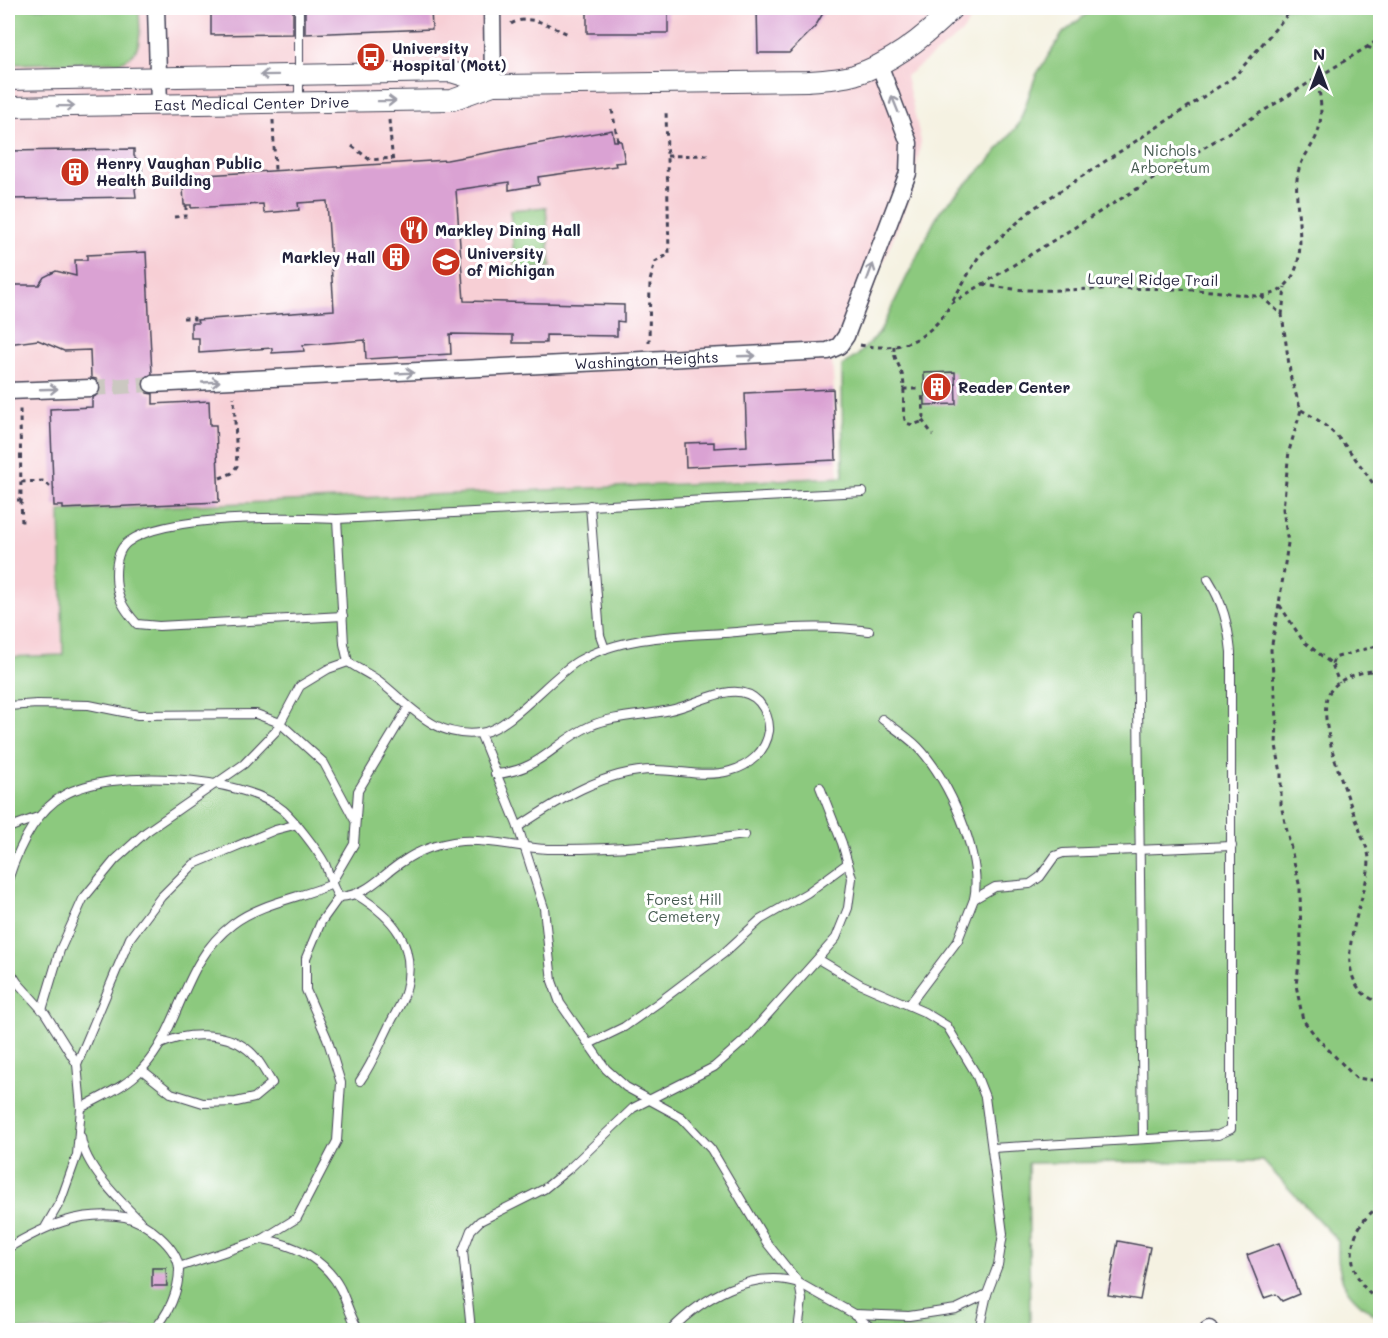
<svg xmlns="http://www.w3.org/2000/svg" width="1388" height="1338" font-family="Mali,sans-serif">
<rect width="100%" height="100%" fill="#fff"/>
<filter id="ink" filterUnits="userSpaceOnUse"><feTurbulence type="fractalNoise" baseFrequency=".0167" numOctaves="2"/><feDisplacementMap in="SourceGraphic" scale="12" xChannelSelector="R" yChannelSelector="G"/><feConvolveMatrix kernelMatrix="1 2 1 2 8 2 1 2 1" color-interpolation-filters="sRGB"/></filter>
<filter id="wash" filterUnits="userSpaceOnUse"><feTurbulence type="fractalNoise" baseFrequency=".008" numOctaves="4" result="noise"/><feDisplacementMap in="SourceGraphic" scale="24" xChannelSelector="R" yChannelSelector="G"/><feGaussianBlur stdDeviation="1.35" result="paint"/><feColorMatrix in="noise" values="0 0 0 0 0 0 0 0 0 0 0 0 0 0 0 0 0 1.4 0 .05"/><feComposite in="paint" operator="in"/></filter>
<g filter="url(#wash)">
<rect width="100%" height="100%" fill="#f5f2e2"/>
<path fill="#f7cfd5" d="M8,8H979L961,34L906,76L921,141L913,188L854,336L832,359L839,476L59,511L62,655L8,656Z"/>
<g fill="#8cc97e" stroke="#57765c" stroke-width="1.5">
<path d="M8,8H139C139,29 146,54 120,62L8,64Z"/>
<path d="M1094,8H1380V1319C1347,1295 1336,1284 1338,1241L1263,1161L1028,1163L1030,1330H8V657L63,655L60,511L843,477L842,366L858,355L879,333L939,212L988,162L1019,124L1036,75L1063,33Z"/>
<path d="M546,207L551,267L515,270L510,210Z"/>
</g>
<g id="blocks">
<g fill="#daa2d3">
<path d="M211,8H293V34L211,35Z"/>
<path d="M305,8H431L432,29L305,34Z"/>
<rect x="587" y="8" width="81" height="25"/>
<path d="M757,8H826L815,27L789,53H758Z"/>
<path d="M612,130L614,141H621L625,162L615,163L616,166L538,177L539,185L509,190V182L456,190L464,301L624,305V322L617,321V336L546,335V343H513V335L450,334L451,354L366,359L365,340L303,345L304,351L272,353V348L199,353V338H191V323H198L197,320L334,310L327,201L298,203L299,210L264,213L263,204L191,208V205H184L183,187H190L189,176L447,160Z"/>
<path d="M134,149V156L142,165V180L135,189L136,197L8,199V151Z"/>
<path d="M146,252L152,374L143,379L142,385L147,393L153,394V404L209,401L210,425H216L219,502L63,509V506H54L50,409L92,407V398L100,393L101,387L96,379L91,378L90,350L64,351L38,340L8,344V285H39L44,277L56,271L76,276L75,260H87V255Z"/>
<path d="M955,372L956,404L925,405L924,373Z"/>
<path d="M833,389L836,460L686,467L685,443L714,442V448L747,446L745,393Z"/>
<path d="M1118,1241L1150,1247L1140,1300L1108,1295Z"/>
<path d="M1279,1243L1299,1294L1282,1301L1276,1294L1264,1298L1247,1255Z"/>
<path d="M152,1268H166L167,1286H152Z"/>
</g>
</g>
</g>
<g filter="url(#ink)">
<use href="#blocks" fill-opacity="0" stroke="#424154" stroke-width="1.5"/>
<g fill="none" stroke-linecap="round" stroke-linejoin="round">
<path stroke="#cbc8c1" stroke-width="16" stroke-dasharray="16 8" stroke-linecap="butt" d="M91,388L152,384"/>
<g stroke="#424154" stroke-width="10">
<g id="service">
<path d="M299,8V102"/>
<path d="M590,505L600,635L605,649"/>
<path d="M337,519L344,644L348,662C358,669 370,674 379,681C410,705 434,739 480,733C511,729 549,678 578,661C621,636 676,636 724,633C773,629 820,624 869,631"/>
<path d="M343,616L159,626L137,624C123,608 116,597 116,575C116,564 118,549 128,542C165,514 290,517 337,519L863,492"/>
<path d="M1137,616L1143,1139"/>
<path d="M8,706L37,704L89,705L138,715L256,714L280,723L324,763L354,819"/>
<path d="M882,719C894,728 908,737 918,747C949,779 983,856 974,899"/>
<path d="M480,733L518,827L544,908L552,981L560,1003L606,1069L626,1087L681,1117L711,1149L767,1243L799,1283L854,1314L874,1330"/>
<path d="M495,774C540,771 554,742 590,726C615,715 643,716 670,710C698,705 736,677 759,702C765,709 770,721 769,731C766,752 749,766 730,771C706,778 679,770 654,770C605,770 557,801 518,827"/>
<path d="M8,828L38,817"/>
<path d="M8,880C18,849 34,812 64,795C111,768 241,775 283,810C295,821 317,849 325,864C330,876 331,886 339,897C368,895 379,877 402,862C419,850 441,843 462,841C491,839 519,848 548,849C615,850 679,844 745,835"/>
<path d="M357,895C393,917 417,944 406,990C403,1003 393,1016 388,1028C379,1046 372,1064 360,1081"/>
<path d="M818,959L860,984L924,1012L947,1026L976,1074L985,1097L1003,1234L998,1265L987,1294L979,1330"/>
<path d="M8,968L17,982L45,1013L77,1064L81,1108L77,1155L61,1200L46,1226"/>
<path d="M909,1005L958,940L974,899L995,887L1030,884L1040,877L1055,856L1063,853L1232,846"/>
<path d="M42,1010L60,950L83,899L115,860L146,832L244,764L276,731L300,686L328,669L348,662"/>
<path d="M589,1044L624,1027L658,1003L724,953L760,920L807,893L848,863"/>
<path d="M77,1064L130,938L161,897L194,864L275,830L294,825"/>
<path d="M142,1070L171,1093L203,1103L236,1102L254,1098L272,1083C265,1072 258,1057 247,1049C224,1031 186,1032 161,1044"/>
<path d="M81,1108C100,1097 127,1086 142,1069C182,1027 181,963 233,924C261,903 299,898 330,885L354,844L358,791L408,708"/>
<path d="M81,1137C84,1166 120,1201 140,1221"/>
<path d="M992,1148L1218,1135L1231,1129V652C1228,624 1223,603 1208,579"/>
<path d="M263,1239C295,1245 324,1258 340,1288C347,1302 350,1317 359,1330"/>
<path d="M8,1248C45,1226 80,1210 125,1217C145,1221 178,1247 179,1269C179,1291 168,1316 153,1330"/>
<path d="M179,1267L263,1239L297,1218L337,1141L341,1083L327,1038L306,990V958L321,922L339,897"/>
<path d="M854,1314L909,1316L956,1309L987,1294"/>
<path d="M471,1330L463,1251L471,1230L480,1221L544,1189L571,1167L633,1108L714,1067L745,1040L836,938L848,908L852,878L842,843L820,787"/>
<path d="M671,1330C702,1298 753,1268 799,1283L802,1300L798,1330"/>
</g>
</g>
<g stroke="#424154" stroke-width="19">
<g id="minor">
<path d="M156,8L159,105"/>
<path d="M492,8L493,85"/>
<path id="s1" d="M152,384L828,351L839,346L846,336L908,173L909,143L879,64"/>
<path d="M8,391L91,388"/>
<path d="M1209,1330V1329"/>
</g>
</g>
<g stroke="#424154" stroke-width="22">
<g id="tertiary">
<path d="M8,80L451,72L493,85L808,81C823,80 840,79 854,75C892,63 927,35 953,8"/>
<path id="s2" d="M8,107L452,100L493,85"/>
</g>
</g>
<g stroke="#424154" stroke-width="3" stroke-dasharray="4.5 4.5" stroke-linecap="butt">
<path d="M511,24C529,13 551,26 568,34"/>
<path d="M1367,47L1380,51"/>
<path d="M612,110L618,141"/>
<path d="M273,120L275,171"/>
<path d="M389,120L393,164"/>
<path d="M352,146L370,160L392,158"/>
<path d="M667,156L709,155"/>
<path d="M1380,176V206"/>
<path d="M174,217L186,216V205"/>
<path d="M983,284C1020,293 1057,290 1095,289C1138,288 1180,288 1222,292C1241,294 1269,302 1284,287C1314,259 1291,205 1298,173C1301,157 1316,144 1319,128C1323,112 1320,94 1317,78"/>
<path d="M1261,296L1282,315L1291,379L1301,410L1289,451L1283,509L1288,543L1279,604L1303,641L1332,664L1339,683"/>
<path d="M953,300L979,256L1034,208L1235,76L1293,8"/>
<path d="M1282,315L1285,287"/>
<path d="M183,318H194V323"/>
<path d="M649,343L650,281L655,262L669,254L666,109"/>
<path d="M860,345C904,353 930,338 952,303L1380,39"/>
<path d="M894,346C893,359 899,363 902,374C907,390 900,407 906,423L913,425L921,422L924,417L922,393"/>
<path d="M903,389H919"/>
<path d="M1301,410C1341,431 1354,458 1380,493"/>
<path d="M922,420L933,435"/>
<path d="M220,478L232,473L237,466L234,397"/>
<path d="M21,482L44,481L54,490"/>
<path d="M8,500H21L20,407"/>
<path d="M21,500L22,524"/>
<path d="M1279,604L1271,650L1277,719L1276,745L1281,773V805L1300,888L1301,950L1296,985L1303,1020L1319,1040L1356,1078L1380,1081"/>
<path d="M1332,664L1334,658L1380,645"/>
<path d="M1380,670C1365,671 1341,676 1331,690C1311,715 1352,804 1361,834C1364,842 1369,851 1369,860C1368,899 1332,958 1361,991C1366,997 1375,1000 1380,1004"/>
<path d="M1380,1206C1342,1231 1344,1277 1380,1302"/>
</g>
<use href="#service" stroke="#fff" stroke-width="8"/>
<use href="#minor" stroke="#fff" stroke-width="16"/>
<use href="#tertiary" stroke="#fff" stroke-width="20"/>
</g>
<defs><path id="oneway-shaft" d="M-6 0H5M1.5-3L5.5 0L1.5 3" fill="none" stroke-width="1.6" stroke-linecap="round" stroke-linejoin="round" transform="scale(1.5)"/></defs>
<g stroke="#9c9ca7">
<use href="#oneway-shaft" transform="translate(269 75) rotate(179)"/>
<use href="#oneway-shaft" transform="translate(387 101) rotate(-1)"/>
<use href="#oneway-shaft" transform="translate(895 104) rotate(-112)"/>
<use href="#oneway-shaft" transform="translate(66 106) rotate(-1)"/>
<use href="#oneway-shaft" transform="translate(870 272) rotate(-70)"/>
<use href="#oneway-shaft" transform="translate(747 356) rotate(-2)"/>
<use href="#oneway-shaft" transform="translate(405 373) rotate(-3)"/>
<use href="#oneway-shaft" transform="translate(211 382) rotate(-3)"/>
<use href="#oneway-shaft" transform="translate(49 389) rotate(-2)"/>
</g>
</g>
<defs>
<g id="bus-disc" transform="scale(1.5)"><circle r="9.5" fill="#c8321e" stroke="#fff"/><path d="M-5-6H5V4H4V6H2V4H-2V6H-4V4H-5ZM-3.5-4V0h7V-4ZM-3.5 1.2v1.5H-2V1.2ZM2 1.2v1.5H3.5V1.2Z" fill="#fff"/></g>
<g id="building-disc" transform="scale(1.5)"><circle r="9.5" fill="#c8321e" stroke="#fff"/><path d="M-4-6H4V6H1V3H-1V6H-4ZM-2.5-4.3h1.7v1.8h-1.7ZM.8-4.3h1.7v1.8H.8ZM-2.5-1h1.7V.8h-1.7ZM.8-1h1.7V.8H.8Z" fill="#fff"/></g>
<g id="restaurant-disc" transform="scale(1.5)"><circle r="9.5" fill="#c8321e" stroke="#fff"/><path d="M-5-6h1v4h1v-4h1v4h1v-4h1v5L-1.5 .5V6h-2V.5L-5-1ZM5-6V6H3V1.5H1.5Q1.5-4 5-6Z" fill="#fff"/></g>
<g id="university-disc" transform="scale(1.5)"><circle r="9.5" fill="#c8321e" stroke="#fff"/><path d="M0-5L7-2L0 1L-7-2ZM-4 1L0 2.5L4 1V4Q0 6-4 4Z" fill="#fff"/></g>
</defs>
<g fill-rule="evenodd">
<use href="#bus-disc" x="371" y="57"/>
<use href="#building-disc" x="75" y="172"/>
<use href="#restaurant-disc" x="414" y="230"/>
<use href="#building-disc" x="396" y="257"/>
<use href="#university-disc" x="446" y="262"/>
<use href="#building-disc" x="937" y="387"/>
</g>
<g text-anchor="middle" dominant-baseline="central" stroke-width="6" stroke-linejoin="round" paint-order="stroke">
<g font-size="15" font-weight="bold" fill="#22223b" stroke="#fff" text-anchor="start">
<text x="392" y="48">University<tspan x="392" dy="17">Hospital (Mott)</tspan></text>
<text x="96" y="163">Henry Vaughan Public<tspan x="96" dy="17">Health Building</tspan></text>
<text x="435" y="230">Markley Dining Hall</text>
<text x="467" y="253">University<tspan x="467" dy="17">of Michigan</tspan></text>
<text x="375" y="257" text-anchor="end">Markley Hall</text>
<text x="958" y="387">Reader Center</text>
</g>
<g font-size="15" fill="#22223b" stroke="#fff">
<text stroke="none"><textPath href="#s2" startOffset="244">East Medical Center Drive</textPath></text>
<text transform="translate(1153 279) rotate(1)">Laurel Ridge Trail</text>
<text stroke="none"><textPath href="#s1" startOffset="495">Washington Heights</textPath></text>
</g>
<g font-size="15" fill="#475c52" stroke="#fff">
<text x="1170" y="150">Nichols<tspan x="1170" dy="17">Arboretum</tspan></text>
<text x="684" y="899">Forest Hill<tspan x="684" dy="17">Cemetery</tspan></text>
</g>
</g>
<rect width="1388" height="1338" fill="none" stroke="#fff" stroke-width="30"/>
<g transform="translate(1319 69)" stroke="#ffffff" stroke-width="4.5" paint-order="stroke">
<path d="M0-4.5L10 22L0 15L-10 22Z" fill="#22223b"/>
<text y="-9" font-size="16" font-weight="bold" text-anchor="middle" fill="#22223b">N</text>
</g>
</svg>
